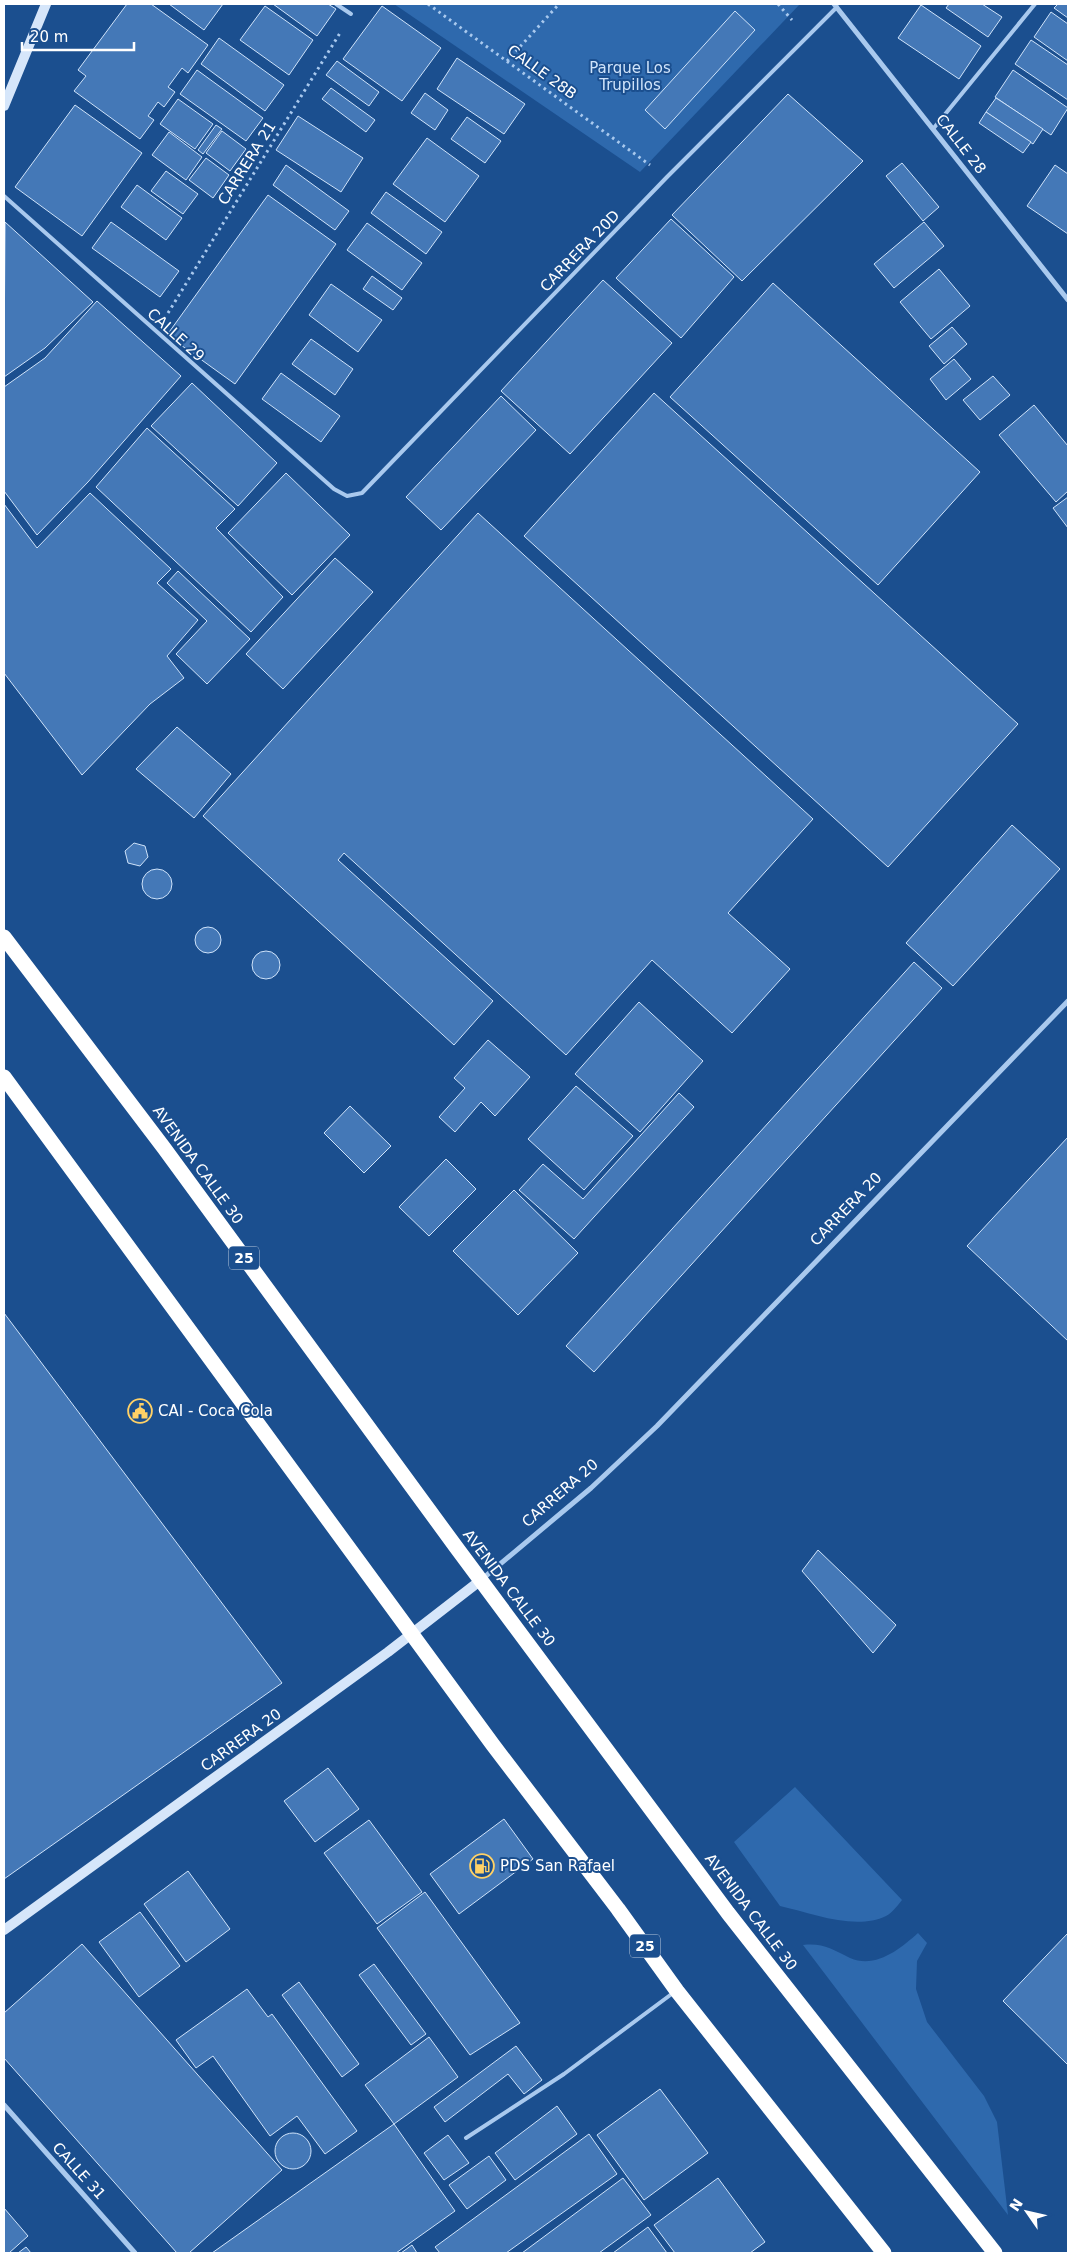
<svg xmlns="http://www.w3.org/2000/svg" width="1072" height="2257" font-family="'DejaVu Sans',sans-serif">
<rect width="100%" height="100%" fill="#1b4f8f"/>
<g fill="#2e69ad">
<path d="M394,4H800L640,172Z"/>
<path d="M795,1787L902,1900C898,1905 892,1913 886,1916C855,1931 812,1913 780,1906L734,1842Z"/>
<path d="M918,1933L927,1943L917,1961L916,1989L927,2022L984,2096L997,2122L1008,2215L803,1945C824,1943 831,1949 850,1958C876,1969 900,1949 918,1933Z"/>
</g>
<g fill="#4478b7" stroke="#cfe3fa">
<path d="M127,4H151L208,45L188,73L182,68L168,87L175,92L164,107L158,102L148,116L154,120L140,139L74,91L86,76L78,70Z"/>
<path d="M169,4H223L204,30Z"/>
<path d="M273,4H328L336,9L317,36Z"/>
<path d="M949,4H982L1002,17L988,37L946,8Z"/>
<path d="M1058,4H1068V18L1054,8Z"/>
<path d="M921,5L981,46L959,79L898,38Z"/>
<path d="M265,6L313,40L289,75L240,40Z"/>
<path d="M382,6L441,48L402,101L343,59Z"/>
<path d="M735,11L755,30L665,129L645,110Z"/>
<path d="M1051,12L1068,24V61L1034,37Z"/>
<path d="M219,38L284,85L265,111L201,64Z"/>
<path d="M1031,40L1068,65V100L1015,64Z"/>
<path d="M457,58L525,104L504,134L437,89Z"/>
<path d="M337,61L379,92L369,106L326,75Z"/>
<path d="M197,70L263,118L246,141L180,94Z"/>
<path d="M1013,70L1068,108L1051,135L995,97Z"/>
<path d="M331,88L375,120L366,132L322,99Z"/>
<path d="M425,93L448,110L435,130L411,113Z"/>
<path d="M788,94L863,161L742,281L672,215Z"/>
<path d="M996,98L1043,129L1033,144L986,112Z"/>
<path d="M178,99L213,124L195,149L160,124Z"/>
<path d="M75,105L142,153L82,236L15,187Z"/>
<path d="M986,112L1031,142L1023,153L979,123Z"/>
<path d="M298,116L363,158L341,192L276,150Z"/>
<path d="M467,117L501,141L485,163L451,139Z"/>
<path d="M216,125L222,129L203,154L198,150Z"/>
<path d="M222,131L246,149L230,171L206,153Z"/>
<path d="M169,132L202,157L186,180L152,155Z"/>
<path d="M427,138L479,176L445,222L393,184Z"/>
<path d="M206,158L229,175L213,198L189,180Z"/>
<path d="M902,163L939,207L923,221L886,176Z"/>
<path d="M286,165L349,211L335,230L273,185Z"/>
<path d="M1055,165L1068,174V234L1027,206Z"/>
<path d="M166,171L198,194L183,214L151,191Z"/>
<path d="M137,185L182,218L166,240L121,207Z"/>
<path d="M386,192L442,232L426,254L371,213Z"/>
<path d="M268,195L336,244L235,384L167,335Z"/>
<path d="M671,219L734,277L681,338L616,278Z"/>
<path d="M5,222L93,302L45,348L4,377Z"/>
<path d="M111,222L179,271L160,297L92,248Z"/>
<path d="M924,222L944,246L894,288L874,264Z"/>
<path d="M367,223L422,263L402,290L347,250Z"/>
<path d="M939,269L970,306L931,339L900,302Z"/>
<path d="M372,276L402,298L393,310L363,289Z"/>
<path d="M603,280L672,343L570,454L501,391Z"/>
<path d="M773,283L980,472L878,585L670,397Z"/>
<path d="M331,284L382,320L358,352L309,315Z"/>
<path d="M97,301L181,376L88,482L37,535L4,491V387L45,358Z"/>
<path d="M952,327L967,344L944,364L929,346Z"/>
<path d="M311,339L353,369L335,395L292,364Z"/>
<path d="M954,359L971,379L946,400L930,379Z"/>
<path d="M281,373L340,416L321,442L262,399Z"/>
<path d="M993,376L1010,395L980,420L963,400Z"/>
<path d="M192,383L277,463L238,506L151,426Z"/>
<path d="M654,393L1018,724L888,867L524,536Z"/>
<path d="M501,396L536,430L441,530L406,497Z"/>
<path d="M1034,405L1068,446V491L1056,502L999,435Z"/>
<path d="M147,428L235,509L216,528L283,597L251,632L96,487Z"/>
<path d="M286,473L350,535L292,595L228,533Z"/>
<path d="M90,493L171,569L157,583L198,620L167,656L184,678L150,704L82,775L4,673V504L37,548Z"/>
<path d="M1068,497V528L1053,508Z"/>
<path d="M478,513L813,819L728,913L790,969L732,1033L652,960L566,1055L344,853L338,860L493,1001L454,1045L203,816Z"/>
<path d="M335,558L373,592L283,689L246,654Z"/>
<path d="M178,571L250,639L207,684L176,654L207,621L167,583Z"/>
<path d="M177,727L231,774L194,818L136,769Z"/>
<path d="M1012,825L1060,869L953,986L906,943Z"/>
<path d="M134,843L145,846L148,857L140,866L128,863L125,851Z"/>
<circle cx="157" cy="884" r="15"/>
<circle cx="208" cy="940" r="13"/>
<circle cx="266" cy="965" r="14"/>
<path d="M914,962L942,988L594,1372L566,1346Z"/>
<path d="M639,1002L703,1061L640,1132L575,1074Z"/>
<path d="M488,1040L530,1077L495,1116L481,1102L455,1132L439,1117L465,1088L454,1078Z"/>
<path d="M576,1086L633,1136L584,1190L528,1139Z"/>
<path d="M679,1093L694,1107L574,1239L519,1190L543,1164L583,1199Z"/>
<path d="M350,1106L391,1146L364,1173L324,1133Z"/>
<path d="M1068,1137V1341L967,1246Z"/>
<path d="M446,1159L476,1189L429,1236L399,1207Z"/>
<path d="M514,1190L578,1253L518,1315L453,1251Z"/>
<path d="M4,1313L282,1683L4,1879Z"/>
<path d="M818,1550L896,1625L873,1653L802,1571Z"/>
<path d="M328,1768L359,1809L315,1842L284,1801Z"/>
<path d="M504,1819L533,1859L459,1914L430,1874Z"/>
<path d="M369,1820L422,1892L377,1924L324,1853Z"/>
<path d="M188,1871L230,1929L186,1962L144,1904Z"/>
<path d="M425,1892L520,2023L470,2055L377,1928Z"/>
<path d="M140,1912L180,1966L139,1997L99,1942Z"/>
<path d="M1068,1933V2065L1003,2001Z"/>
<path d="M82,1944L282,2170L189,2253H177L4,2058V2013Z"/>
<path d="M374,1964L426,2034L411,2045L359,1975Z"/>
<path d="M299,1982L359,2064L342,2077L282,1995Z"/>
<path d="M247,1989L268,2017L272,2014L357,2131L325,2154L297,2116L270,2136L213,2056L196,2068L176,2040Z"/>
<path d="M429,2037L458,2077L394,2124L365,2085Z"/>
<path d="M516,2046L542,2080L524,2094L508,2074L445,2122L434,2107Z"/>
<path d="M660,2089L708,2153L644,2200L597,2135Z"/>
<path d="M557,2106L577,2134L515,2180L495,2153Z"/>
<path d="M394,2124L455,2211L396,2253H212Z"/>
<circle cx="293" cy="2151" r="18"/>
<path d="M589,2134L617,2174L506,2253H440L435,2247Z"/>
<path d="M448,2135L469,2163L444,2180L424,2153Z"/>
<path d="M489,2156L506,2180L467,2209L449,2185Z"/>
<path d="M623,2178L651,2215L599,2253H522Z"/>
<path d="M718,2178L765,2242L750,2253H675L654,2225Z"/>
<path d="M4,2208L28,2236L9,2253H4Z"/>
<path d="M648,2227L667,2253H613Z"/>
<path d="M412,2245L417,2253H401Z"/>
<path d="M26,2247L31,2253H18Z"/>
</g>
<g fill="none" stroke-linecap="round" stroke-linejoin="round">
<g stroke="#a9c9ee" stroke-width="3" stroke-dasharray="2.5 4" stroke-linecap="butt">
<path d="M428,4L650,165"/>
<path d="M778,4L792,20"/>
<path d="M507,61L559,4"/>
<path d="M168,313L340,33"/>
</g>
<g stroke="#a9c9ee" stroke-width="4">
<path d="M336,4L351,14"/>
<path d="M933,129L1035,4"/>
<path d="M4,196L334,489L347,496L362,493L667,177L837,7"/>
<path d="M466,2138L564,2074L673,1993"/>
</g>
<g stroke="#a9c9ee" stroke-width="5">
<path d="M834,4L1068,300"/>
<path d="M481,1580L591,1488L657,1426L1068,1001"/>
<path d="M4,2105L135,2253"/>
</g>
<g stroke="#d6e6fa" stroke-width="10">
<path d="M4,106L46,4"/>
<path d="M4,1930L388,1652L481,1580"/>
</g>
<g stroke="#fff" stroke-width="15">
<path d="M4,937L164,1148L456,1547L728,1913L995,2253"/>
<path d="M4,1077L493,1745L618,1909L677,1991L884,2253"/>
</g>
</g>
<defs>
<g id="civic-ring" transform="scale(1.25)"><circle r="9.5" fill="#1b4f8f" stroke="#ffd166" stroke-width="1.5"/><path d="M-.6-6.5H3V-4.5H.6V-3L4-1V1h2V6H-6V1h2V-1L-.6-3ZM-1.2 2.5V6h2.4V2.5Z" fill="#ffd166"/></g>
<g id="fuel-ring" transform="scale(1.25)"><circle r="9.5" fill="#1b4f8f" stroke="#ffd166" stroke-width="1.5"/><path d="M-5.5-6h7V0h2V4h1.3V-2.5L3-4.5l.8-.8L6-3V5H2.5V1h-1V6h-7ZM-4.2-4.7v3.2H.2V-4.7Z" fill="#ffd166"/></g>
</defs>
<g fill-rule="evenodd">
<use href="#civic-ring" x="140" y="1411"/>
<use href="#fuel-ring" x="482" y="1866"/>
</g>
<g text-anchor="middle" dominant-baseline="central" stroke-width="4" stroke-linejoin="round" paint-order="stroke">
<g fill="#1b4f8f" stroke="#bbcadd" stroke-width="1">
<rect x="229" y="1246.5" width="30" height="23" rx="4"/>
<rect x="630" y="1934.5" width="30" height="23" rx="4"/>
</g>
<g font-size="14" font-weight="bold" fill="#fff">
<text x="244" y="1258">25</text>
<text x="645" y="1946">25</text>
</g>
<g font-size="15" fill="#cfe3fa" stroke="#1b4f8f">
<text x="630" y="68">Parque Los<tspan x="630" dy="17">Trupillos</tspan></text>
</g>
<g font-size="15" fill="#fff" stroke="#1b4f8f">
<text transform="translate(542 72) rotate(36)">CALLE 28B</text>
<text transform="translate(961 144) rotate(52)">CALLE 28</text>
<text transform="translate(247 163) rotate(-58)">CARRERA 21</text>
<text transform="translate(580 251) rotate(-46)">CARRERA 20D</text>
<text transform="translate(176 335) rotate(42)">CALLE 29</text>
<text transform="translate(198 1165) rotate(54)">AVENIDA CALLE 30</text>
<text transform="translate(846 1209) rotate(-46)">CARRERA 20</text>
<text transform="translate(560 1493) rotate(-41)">CARRERA 20</text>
<text transform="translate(509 1588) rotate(53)">AVENIDA CALLE 30</text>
<text transform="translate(241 1740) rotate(-36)">CARRERA 20</text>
<text transform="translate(751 1912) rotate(53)">AVENIDA CALLE 30</text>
<text transform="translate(79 2171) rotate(48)">CALLE 31</text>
</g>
<g font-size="15" fill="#fff" stroke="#1b4f8f" text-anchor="start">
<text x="158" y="1411">CAI - Coca Cola</text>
<text x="500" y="1866">PDS San Rafael</text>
</g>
</g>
<rect width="1072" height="2257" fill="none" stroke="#ffffff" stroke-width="10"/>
<g transform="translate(1027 2212) rotate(304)" stroke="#1b4f8f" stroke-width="4" paint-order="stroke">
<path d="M0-4L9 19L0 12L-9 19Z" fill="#ffffff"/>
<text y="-8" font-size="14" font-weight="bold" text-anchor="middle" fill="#ffffff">N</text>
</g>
<path d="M22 42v8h112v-8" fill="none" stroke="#ffffff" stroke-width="2.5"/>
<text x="30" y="42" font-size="15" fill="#ffffff" stroke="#1b4f8f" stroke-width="4" paint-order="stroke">20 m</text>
</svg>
